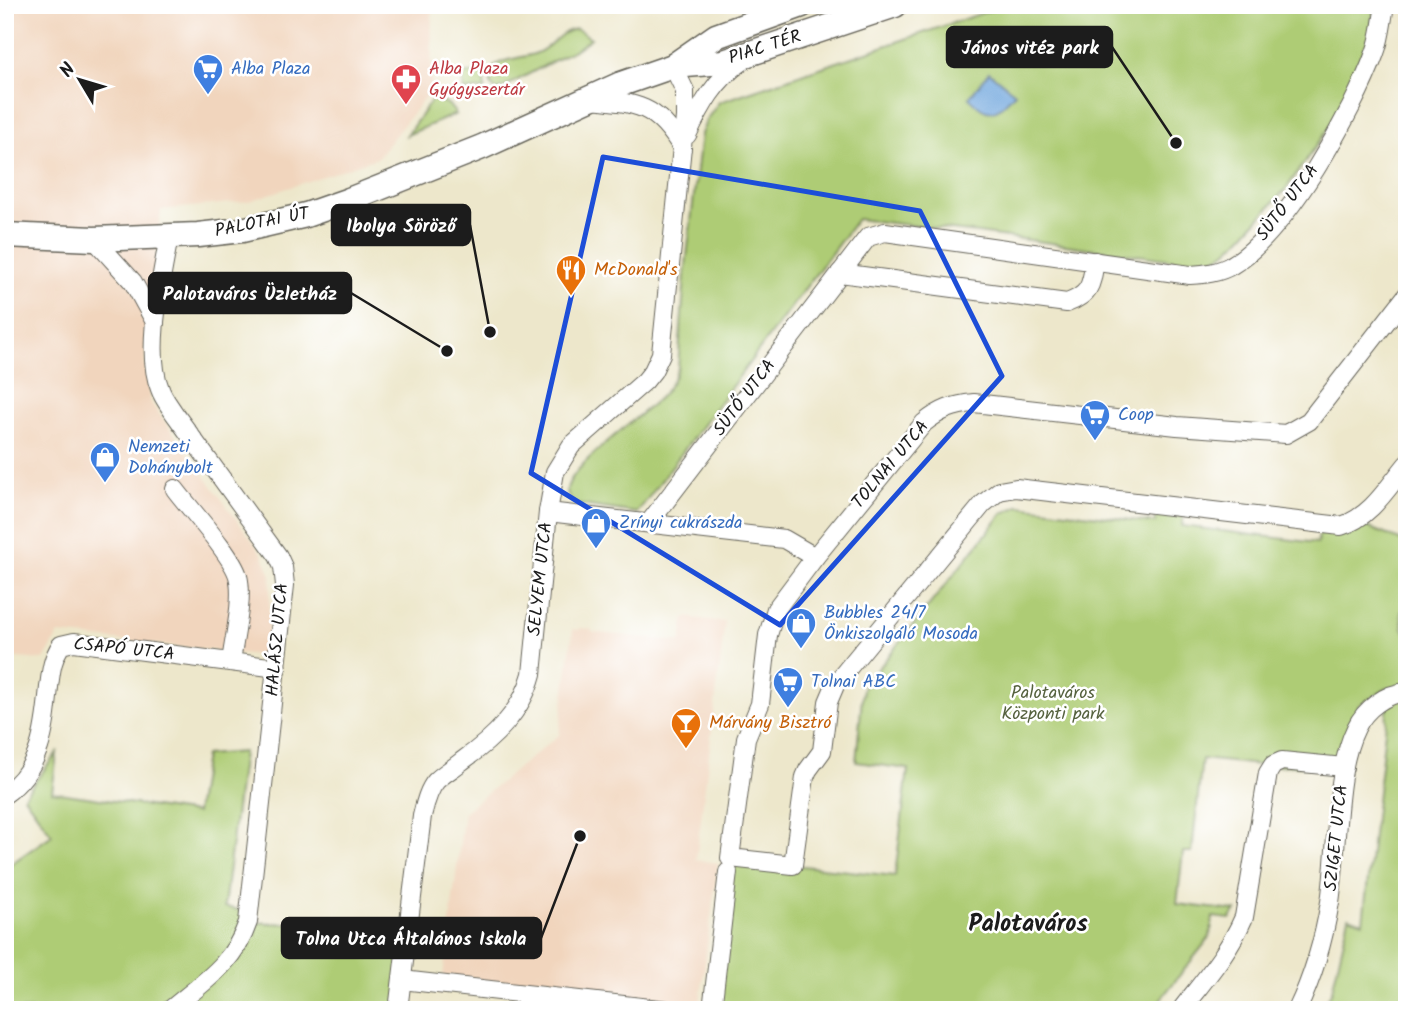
<svg xmlns="http://www.w3.org/2000/svg" width="1412" height="1015" font-family="Kalam,sans-serif">
<rect width="100%" height="100%" fill="#fff"/>
<filter id="ink" filterUnits="userSpaceOnUse"><feTurbulence type="fractalNoise" baseFrequency=".0143" numOctaves="2"/><feDisplacementMap in="SourceGraphic" scale="14" xChannelSelector="R" yChannelSelector="G"/><feConvolveMatrix kernelMatrix="1 2 1 2 8 2 1 2 1" color-interpolation-filters="sRGB"/></filter>
<filter id="wash" filterUnits="userSpaceOnUse"><feTurbulence type="fractalNoise" baseFrequency=".00686" numOctaves="4" result="noise"/><feDisplacementMap in="SourceGraphic" scale="28" xChannelSelector="R" yChannelSelector="G"/><feGaussianBlur stdDeviation="1.57" result="paint"/><feColorMatrix in="noise" values="0 0 0 0 0 0 0 0 0 0 0 0 0 0 0 0 0 1.4 0 .05"/><feComposite in="paint" operator="in"/></filter>
<g filter="url(#wash)">
<rect width="100%" height="100%" fill="#ede7cb"/>
<g fill="#f1d5bd">
<path d="M5,5L432,7L431,90L377,158L249,201L161,210L145,361L151,403L262,554L271,575L267,656L59,634L44,660L5,657Z"/>
<path d="M685,617L725,622L696,860L718,863L699,1009L443,976L464,812L559,735L573,629L579,630L580,628L591,629L592,632L681,642Z"/>
</g>
<g fill="#aecc74" stroke="#657448" stroke-width="2">
<path d="M1006,5H1374L1371,33L1343,100L1332,123L1305,162L1286,189L1239,240L1225,253L1205,263H1195L978,233L857,219L637,513L575,504C570,500 567,496 567,490C569,466 642,416 661,396C669,388 674,379 678,368L685,274L701,134L707,119L719,102Z"/>
<path d="M577,29L591,38L576,49L497,91L491,86C491,81 489,74 492,69C498,58 528,58 539,52C554,45 560,30 577,29Z"/>
<path d="M483,72L485,89L464,91L462,74Z"/>
<path d="M433,98L448,104L456,114L407,135Z"/>
<path d="M1159,505L1184,512L1182,526L1317,543L1322,525L1355,522L1407,543V603L1401,613L1403,628L1407,635V686L1386,689L1358,706L1357,725L1344,767L1259,765L1202,759L1192,852H1183L1177,904L1236,911L1230,919L1213,917L1210,937L1152,1010H712L730,858L895,876L908,769L856,762L863,688L1003,513L1019,506L1155,523Z"/>
<path d="M1407,692V1010H1322L1332,990L1349,917L1363,922L1389,696Z"/>
<path d="M243,752L224,907L249,912L248,922L291,924L407,937L398,1010H5V868L52,835L24,796L57,753L52,792L196,813L205,755Z"/>
</g>
<path fill="#6fa6dd" stroke="#46617c" stroke-width="2" d="M989,72L1015,93C1006,101 996,118 982,109C977,106 973,101 969,98Z"/>
</g>
<g filter="url(#ink)">
<g fill="none" stroke-linecap="round" stroke-linejoin="round">
<g stroke="#656359" stroke-width="20">
<g id="minor">
<path d="M589,99C636,103 657,104 682,148"/>
<path d="M687,135C701,106 715,79 743,61"/>
<path d="M169,236C162,277 144,351 160,389C163,398 169,405 174,413L278,556L283,567L285,585L248,922C234,964 202,983 170,1010"/>
<path d="M94,239L133,282L155,322"/>
<path d="M840,273L1067,303C1091,294 1091,285 1095,261"/>
<path d="M1407,295L1309,421L1286,434L1177,426L974,403C953,405 940,410 924,423L815,557L776,609L768,635L760,704L746,738L730,858L793,865L805,777L808,770L822,751L828,702L836,683L983,504L999,491L1016,488L1341,526C1371,517 1388,487 1407,464"/>
<path d="M175,489C190,509 232,555 238,576C244,599 234,638 231,662"/>
<path d="M548,512L784,539L815,557"/>
<path d="M649,523L868,237L885,232L1190,275C1205,274 1219,273 1232,265C1285,234 1354,111 1375,53C1381,38 1382,21 1385,5"/>
<path d="M5,794C42,768 45,728 49,687C51,671 52,659 61,645L74,642L277,668"/>
<path d="M402,980L668,1010"/>
<path d="M398,1010L422,816C425,804 428,790 436,781C444,773 454,768 462,761C493,739 522,712 532,674L548,512L555,472L571,446L645,381L653,371L661,354L685,117V91L673,66"/>
<path d="M712,1010L728,872"/>
<path d="M1181,1010C1204,980 1229,952 1244,917L1268,773L1273,765L1282,761L1344,767"/>
<path d="M1297,1010C1313,977 1324,938 1330,902C1338,851 1334,772 1356,728C1365,709 1386,693 1407,692"/>
</g>
</g>
<g stroke="#656359" stroke-width="27">
<g id="secondary">
<path d="M673,66L716,36L802,5"/>
<path d="M5,235L94,239L198,235L242,230L306,215L349,200L482,147L621,84L673,66L724,62L895,5"/>
</g>
</g>
<use href="#minor" stroke="#fff" stroke-width="18"/>
<use href="#secondary" stroke="#fff" stroke-width="24"/>
</g>
</g>
<path fill="none" stroke="#1d4ed8" stroke-width="5" stroke-linejoin="round" d="M603,157L920,211L1002,376L780,625L531,473Z"/>
<defs>
<g id="supermarket-pin" transform="scale(1.575)"><path d="M0 17L-7.5 6A9.5 9.5 0 1 1 7.5 6Z" fill="#3f7fe0" stroke="#fff"/><path d="M-6-5.5h2.5l.6 2H6L4.5 2H-2.5L-4.4-4H-6ZM-1.5 3.2a1.3 1.3 0 1 0 .1 0ZM3 3.2a1.3 1.3 0 1 0 .1 0Z" fill="#fff"/></g>
<g id="pharmacy-pin" transform="scale(1.575)"><path d="M0 17L-7.5 6A9.5 9.5 0 1 1 7.5 6Z" fill="#e0444e" stroke="#fff"/><path d="M-2-6h4v4h4v4h-4v4h-4v-4h-4v-4h4Z" fill="#fff"/></g>
<g id="restaurant-pin" transform="scale(1.575)"><path d="M0 17L-7.5 6A9.5 9.5 0 1 1 7.5 6Z" fill="#e8710a" stroke="#fff"/><path d="M-5-6h1v4h1v-4h1v4h1v-4h1v5L-1.5 .5V6h-2V.5L-5-1ZM5-6V6H3V1.5H1.5Q1.5-4 5-6Z" fill="#fff"/></g>
<g id="shop-pin" transform="scale(1.575)"><path d="M0 17L-7.5 6A9.5 9.5 0 1 1 7.5 6Z" fill="#3f7fe0" stroke="#fff"/><path d="M-5-2.5h2.3a2.7 3.5 0 0 1 5.4 0H5L5.5 6h-11ZM-1.5-2.5h3a1.5 2.3 0 0 0-3 0Z" fill="#fff"/></g>
<g id="bar-pin" transform="scale(1.575)"><path d="M0 17L-7.5 6A9.5 9.5 0 1 1 7.5 6Z" fill="#e8710a" stroke="#fff"/><path d="M-6-5H6L.8 .8V4.5H3.5V6h-7V4.5H-.8V.8Z" fill="#fff"/></g>
</defs>
<g fill-rule="evenodd">
<use href="#supermarket-pin" x="208" y="69"/>
<use href="#pharmacy-pin" x="406" y="79"/>
<use href="#restaurant-pin" x="571" y="270"/>
<use href="#supermarket-pin" x="1095" y="415"/>
<use href="#shop-pin" x="105" y="457"/>
<use href="#shop-pin" x="596" y="523"/>
<use href="#shop-pin" x="801" y="623"/>
<use href="#supermarket-pin" x="788" y="682"/>
<use href="#bar-pin" x="686" y="723"/>
</g>
<g text-anchor="middle" dominant-baseline="central" stroke-width="5" stroke-linejoin="round" paint-order="stroke">
<g font-size="18" fill="#1c1c1c" stroke="#fff">
<text transform="translate(765 48) rotate(-18)">PIAC TÉR</text>
<text transform="translate(1288 203) rotate(-53)">SÜTŐ UTCA</text>
<text transform="translate(262 223) rotate(-11)">PALOTAI ÚT</text>
<text transform="translate(745 398) rotate(-53)">SÜTŐ UTCA</text>
<text transform="translate(891 465) rotate(-50)">TOLNAI UTCA</text>
<text transform="translate(541 579) rotate(-84)">SELYEM UTCA</text>
<text transform="translate(278 640) rotate(-85)">HALÁSZ UTCA</text>
<text transform="translate(124 650) rotate(6)">CSAPÓ UTCA</text>
<text transform="translate(1337 838) rotate(-84)">SZIGET UTCA</text>
</g>
<g font-size="18" fill="#366cbe" stroke="#fff" text-anchor="start">
<text x="231" y="69">Alba Plaza</text>
<text x="1118" y="415">Coop</text>
<text x="128" y="447">Nemzeti<tspan x="128" dy="21">Dohánybolt</tspan></text>
<text x="619" y="523">Zrínyi cukrászda</text>
<text x="824" y="613">Bubbles 24/7<tspan x="824" dy="21">Önkiszolgáló Mosoda</tspan></text>
<text x="811" y="682">Tolnai ABC</text>
</g>
<g font-size="18" fill="#be3a42" stroke="#fff" text-anchor="start">
<text x="429" y="69">Alba Plaza<tspan x="429" dy="21">Gyógyszertár</tspan></text>
</g>
<g font-size="18" fill="#c56008" stroke="#fff" text-anchor="start">
<text x="594" y="270">McDonald's</text>
<text x="709" y="723">Márvány Bisztró</text>
</g>
<g font-size="18" fill="#56623f" stroke="#fff">
<text x="1053" y="693">Palotaváros<tspan x="1053" dy="21">Központi park</tspan></text>
</g>
<g font-size="24" font-weight="bold" fill="#1c1c1c" stroke="#fff">
<text x="1028" y="924">Palotaváros</text>
</g>
</g>
<path fill="none" stroke="#1c1c1c" stroke-width="2.5" d="M1176 143L1112 47M490 332L470 225M447 351L351 293M580 836L541 938"/>
<g fill="#1c1c1c" stroke="#fff" stroke-width="2.5">
<circle cx="1176" cy="143" r="7"/>
<circle cx="490" cy="332" r="7"/>
<circle cx="447" cy="351" r="7"/>
<circle cx="580" cy="836" r="7"/>
</g>
<g fill="#1c1c1c" stroke="#1c1c1c" stroke-width="2.5">
<rect x="947" y="27" width="165" height="40" rx="7"/>
<rect x="332" y="205" width="138" height="40" rx="7"/>
<rect x="149" y="273" width="202" height="40" rx="7"/>
<rect x="282" y="918" width="259" height="40" rx="7"/>
</g>
<g font-size="19" text-anchor="middle" font-weight="bold" fill="#fff">
<text x="1030" y="54">János vitéz park</text>
<text x="401" y="232">Ibolya Söröző</text>
<text x="250" y="300">Palotaváros Üzletház</text>
<text x="411" y="945">Tolna Utca Általános Iskola</text>
</g>
<rect width="1412" height="1015" fill="none" stroke="#fff" stroke-width="28"/>
<g transform="translate(80 80) rotate(308)" stroke="#ffffff" stroke-width="5" paint-order="stroke">
<path d="M0-5L12 26L0 18L-12 26Z" fill="#1c1c1c"/>
<text y="-10" font-size="19" font-weight="bold" text-anchor="middle" fill="#1c1c1c">N</text>
</g>
</svg>
